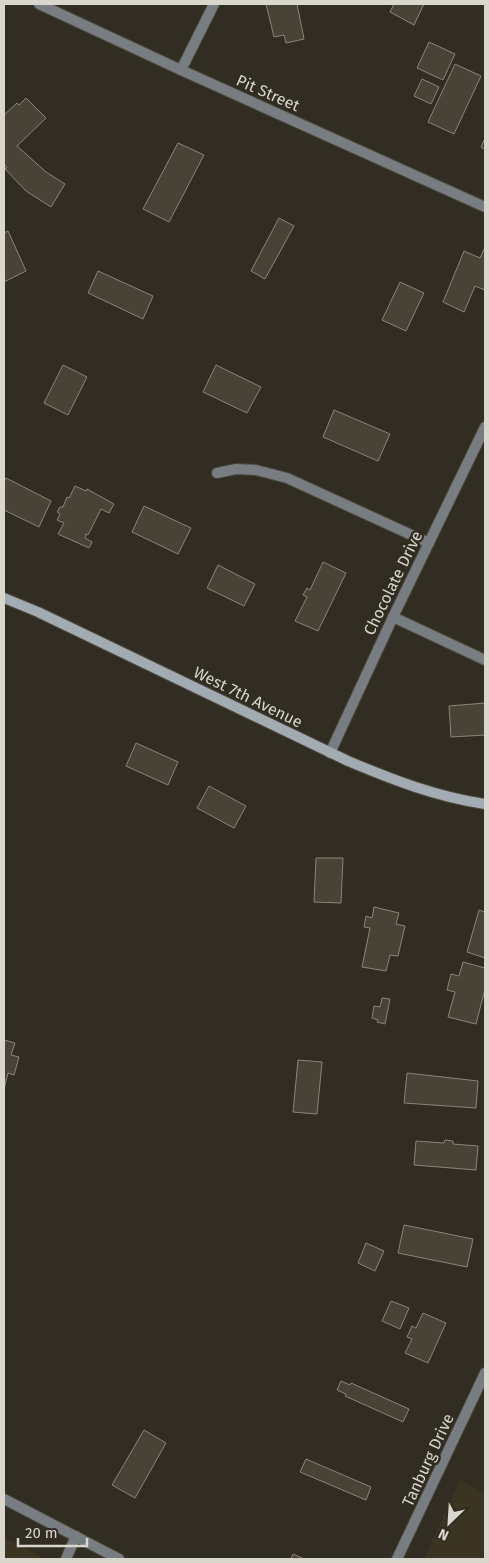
<svg xmlns="http://www.w3.org/2000/svg" width="489" height="1563" font-family="'Fira Sans',sans-serif">
<rect width="100%" height="100%" fill="#322d22"/>
<g fill="#3c3422">
<path d="M460,1480L485,1493V1559H424Z"/>
<path d="M4,1538L42,1556L40,1559H4Z"/>
</g>
<g fill="#494337" stroke="#8b8578">
<path d="M266,4H297L304,39L286,43L284,35L274,37Z"/>
<path d="M394,4H424L414,25L390,12Z"/>
<path d="M429,42L455,54L443,80L417,68Z"/>
<path d="M455,64L481,76L454,134L428,122Z"/>
<path d="M422,79L439,87L431,104L414,96Z"/>
<path d="M26,98L46,118L17,146L46,172L65,184L51,207L26,191L5,169L7,168L4,164V115L17,103L19,105Z"/>
<path d="M485,138V150L481,147Z"/>
<path d="M178,143L204,155L169,222L143,209Z"/>
<path d="M279,218L294,226L265,279L251,271Z"/>
<path d="M8,231L26,271L4,282V233Z"/>
<path d="M485,247V290L475,286L464,312L443,302L464,251L480,258Z"/>
<path d="M98,271L153,296L143,319L88,293Z"/>
<path d="M400,282L424,293L406,331L382,320Z"/>
<path d="M63,365L87,377L68,415L44,403Z"/>
<path d="M216,365L261,387L247,413L203,392Z"/>
<path d="M334,410L390,434L378,461L323,437Z"/>
<path d="M6,478L51,501L39,527L4,510V482Z"/>
<path d="M75,486L86,491L87,489L114,504L109,513L101,509L88,535L86,534L85,538L92,542L89,548L58,534L64,523L57,520L60,514L57,512L60,507H63L67,497L69,498Z"/>
<path d="M144,506L191,528L178,554L132,532Z"/>
<path d="M323,562L346,573L318,631L295,621L307,597L303,595L307,588L310,590Z"/>
<path d="M218,565L255,584L244,606L207,588Z"/>
<path d="M485,703V735L451,737L449,706Z"/>
<path d="M136,743L178,762L168,785L126,766Z"/>
<path d="M209,786L246,806L234,828L197,808Z"/>
<path d="M316,858H343L341,903L314,902Z"/>
<path d="M374,907L399,913L396,924L405,926L398,956L390,955L386,971L362,967L370,928L364,927L366,916L372,918Z"/>
<path d="M479,910L485,912V958L467,952Z"/>
<path d="M463,962L485,968V989L476,1024L448,1017L455,992L447,990L451,974L459,976Z"/>
<path d="M382,998L390,999L385,1024L377,1022L378,1020L372,1018L374,1006L380,1007Z"/>
<path d="M4,1040L15,1043L11,1055L19,1057L14,1075L8,1073L4,1089Z"/>
<path d="M298,1060L322,1062L317,1114L293,1112Z"/>
<path d="M407,1073L478,1081L476,1108L404,1103Z"/>
<path d="M445,1140L453,1141V1144L478,1146L476,1170L414,1165L416,1141L444,1143Z"/>
<path d="M404,1225L473,1239L467,1267L398,1253Z"/>
<path d="M366,1243L384,1251L375,1271L358,1263Z"/>
<path d="M391,1301L409,1308L400,1329L382,1321Z"/>
<path d="M423,1313L446,1323L428,1363L405,1353L412,1339L407,1337L412,1326L416,1328Z"/>
<path d="M341,1381L350,1385L351,1383L409,1409L403,1422L345,1396L346,1394L337,1390Z"/>
<path d="M144,1430L166,1443L135,1498L112,1485Z"/>
<path d="M306,1459L371,1487L366,1500L300,1472Z"/>
<path d="M293,1554L304,1559H291Z"/>
</g>
<g fill="none" stroke-linecap="round" stroke-linejoin="round">
<g stroke="#4d483e" stroke-width="12">
<g id="service">
<path d="M181,70L214,4"/>
<path d="M217,473L236,469L256,470L287,478L429,543"/>
<path d="M393,617L485,660"/>
</g>
</g>
<g stroke="#4d483e" stroke-width="12">
<g id="minor">
<path d="M39,4L181,70L485,207"/>
<path d="M330,753L393,617L485,427"/>
<path d="M4,1499L119,1559"/>
<path d="M66,1559L76,1536"/>
<path d="M397,1559L485,1373"/>
</g>
</g>
<g stroke="#4d483e" stroke-width="12">
<path id="secondary" d="M4,598L38,612L348,761C393,780 437,797 485,804"/>
</g>
<use href="#service" stroke="#787d82" stroke-width="10"/>
<use href="#minor" stroke="#787d82" stroke-width="10"/>
<use href="#secondary" stroke="#a2aab2" stroke-width="10"/>
</g>
<g text-anchor="middle" dominant-baseline="central" stroke-width="5" stroke-linejoin="round" paint-order="stroke">
<g font-size="16" fill="#d9d6ce" stroke="#322d22">
<text transform="translate(268 93) rotate(24)">Pit Street</text>
<text transform="translate(393 583) rotate(-64)">Chocolate Drive</text>
<text transform="translate(248 697) rotate(26)">West 7th Avenue</text>
<text transform="translate(428 1460) rotate(-65)">Tanburg Drive</text>
</g>
</g>
<rect width="489" height="1563" fill="none" stroke="#d9d6ce" stroke-width="10"/>
<g transform="translate(449 1523) rotate(205)" stroke="#322d22" stroke-width="4" paint-order="stroke">
<path d="M0-4L9 19L0 12L-9 19Z" fill="#d9d6ce"/>
<text y="-8" font-size="14" font-weight="bold" text-anchor="middle" fill="#d9d6ce">N</text>
</g>
<path d="M18 1538v8h69v-8" fill="none" stroke="#d9d6ce" stroke-width="2.5"/>
<text x="25" y="1538" font-size="15" fill="#d9d6ce" stroke="#322d22" stroke-width="4" paint-order="stroke">20 m</text>
</svg>
